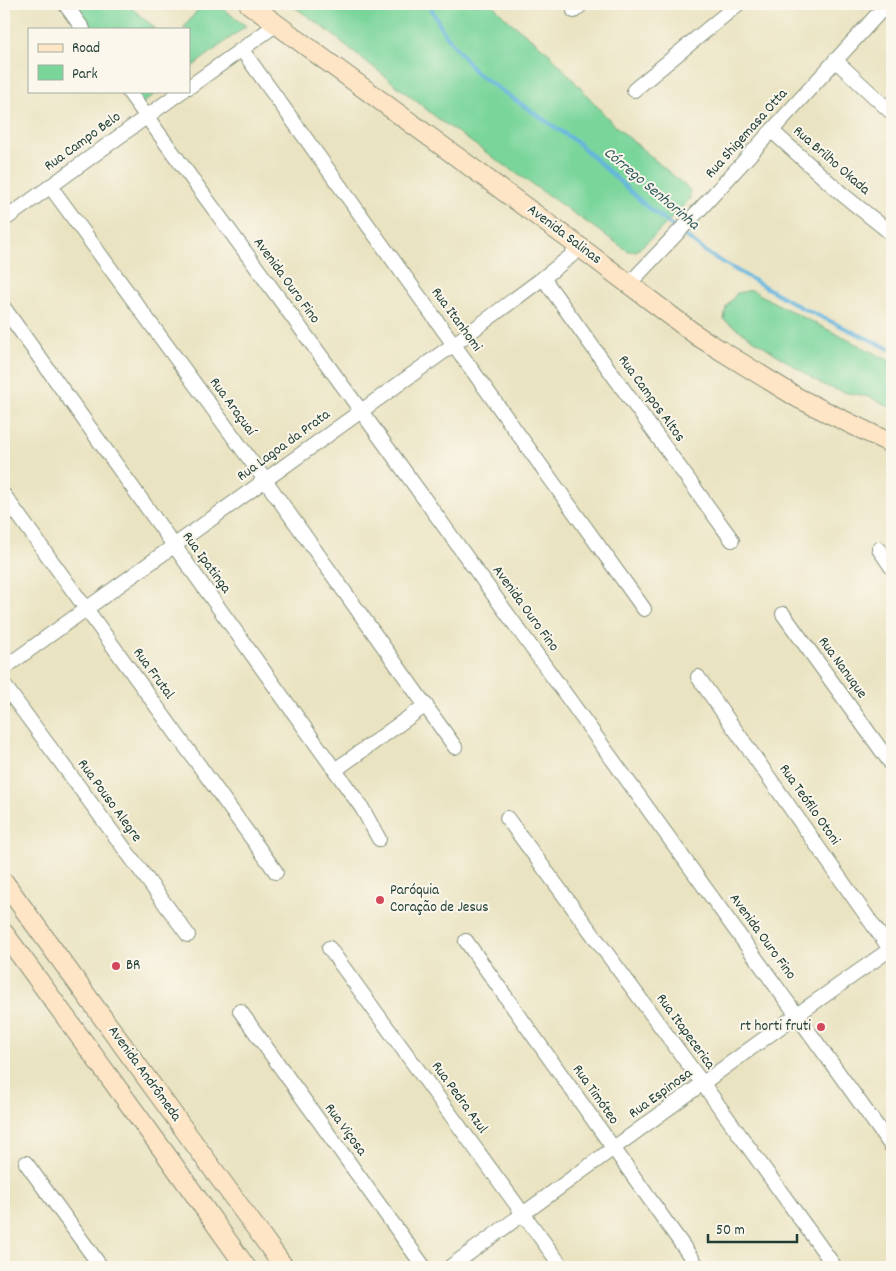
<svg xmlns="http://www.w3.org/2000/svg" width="896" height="1271" font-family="Dekko,sans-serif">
<rect width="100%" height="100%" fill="#fbf7ec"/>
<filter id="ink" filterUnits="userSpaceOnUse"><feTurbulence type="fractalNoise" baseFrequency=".02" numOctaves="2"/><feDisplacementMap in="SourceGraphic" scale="10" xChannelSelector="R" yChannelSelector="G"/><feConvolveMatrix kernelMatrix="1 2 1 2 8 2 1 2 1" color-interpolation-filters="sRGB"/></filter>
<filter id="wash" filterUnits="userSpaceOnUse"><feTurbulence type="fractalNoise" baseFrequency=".0096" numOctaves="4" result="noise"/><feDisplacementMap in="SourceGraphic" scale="20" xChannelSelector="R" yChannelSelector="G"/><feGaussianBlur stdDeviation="1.12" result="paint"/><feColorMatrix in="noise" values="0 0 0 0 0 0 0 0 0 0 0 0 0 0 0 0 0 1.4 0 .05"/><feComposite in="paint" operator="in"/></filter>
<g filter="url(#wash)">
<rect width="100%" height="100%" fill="#eae3c1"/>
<g fill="#7ad59b" stroke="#4c8968">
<path d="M67,4H127L156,29H85Z"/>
<path d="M202,4H216L246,26L189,69V29H183Z"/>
<path d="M290,4H492L508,20L548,52L613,124L690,190V199L654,236L636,251H628L441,121L323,27Z"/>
<path d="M130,91H159L140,105Z"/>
<path d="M752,290L773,302L892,362V410L888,406L870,397L843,392L823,385L724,320L726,307L737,293Z"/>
</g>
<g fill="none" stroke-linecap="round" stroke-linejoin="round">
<path stroke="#63b5de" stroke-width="4" d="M429,4L443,31L476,73L578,143L645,205L710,255L800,307L892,350"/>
</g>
</g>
<g filter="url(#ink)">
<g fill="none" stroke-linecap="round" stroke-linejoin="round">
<g stroke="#84907a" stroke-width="16">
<g id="street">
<path d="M65,4L83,29"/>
<path d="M574,11L582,4"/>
<path d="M242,50L644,609"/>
<path d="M835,60L892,113"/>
<path d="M189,87L277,24"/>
<path d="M634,90L738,4"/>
<path d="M128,91L361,411L892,1147"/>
<path d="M772,131L842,194L892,234"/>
<path d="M50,186L265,480L455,747"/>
<path d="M4,220L182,91"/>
<path d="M543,278L732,540"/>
<path d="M629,284L704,205L887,4"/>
<path d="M4,308L362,808L379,839"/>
<path d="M4,495L276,872"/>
<path d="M879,549L892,568"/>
<path d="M783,614L892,765"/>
<path d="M4,668L453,345L543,278L581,248"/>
<path d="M698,677L892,952"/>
<path d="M4,685L188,935"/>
<path d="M335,770L426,705"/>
<path d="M507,818L703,1084L835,1267"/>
<path d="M466,941L698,1267"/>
<path d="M329,948L562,1267"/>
<path d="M240,1011L424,1267"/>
<path d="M26,1163L101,1267"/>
<path d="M450,1267L798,1014L892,948"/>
</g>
</g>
<g stroke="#84907a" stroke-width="21">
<g id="secondary">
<path d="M249,4L581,248L699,337L798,398L892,444"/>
<path d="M4,882L284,1267"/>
<path d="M4,933L170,1160L246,1267"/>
</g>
</g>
<use href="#street" stroke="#fff" stroke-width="14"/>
<use href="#secondary" stroke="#fee5c5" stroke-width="19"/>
</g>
</g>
<g fill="#d1495b" stroke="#fbf7ec" stroke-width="2">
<circle cx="380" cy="900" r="5"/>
<circle cx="116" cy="966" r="5"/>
<circle cx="821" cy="1027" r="5"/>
</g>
<g text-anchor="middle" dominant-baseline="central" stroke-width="4" stroke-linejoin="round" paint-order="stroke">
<g font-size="15" fill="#1f3d34" stroke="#fbf7ec">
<text transform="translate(747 134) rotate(-48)">Rua Shigemasa Otta</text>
<text transform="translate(83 142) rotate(-36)">Rua Campo Belo</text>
<text transform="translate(831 161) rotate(41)">Rua Brilho Okada</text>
<text transform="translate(564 235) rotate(37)">Avenida Salinas</text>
<text transform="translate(286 281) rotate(54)">Avenida Ouro Fino</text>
<text transform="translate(456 320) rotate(54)">Rua Itanhomi</text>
<text transform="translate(651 399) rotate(54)">Rua Campos Altos</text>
<text transform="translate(232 407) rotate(54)">Rua Araçuaí</text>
<text transform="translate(284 446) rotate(-36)">Rua Lagoa da Prata</text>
<text transform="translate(206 563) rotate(54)">Rua Ipatinga</text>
<text transform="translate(525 609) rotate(54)">Avenida Ouro Fino</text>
<text transform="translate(842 668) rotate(54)">Rua Nanuque</text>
<text transform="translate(153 674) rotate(54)">Rua Frutal</text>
<text transform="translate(109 801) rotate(54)">Rua Pouso Alegre</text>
<text transform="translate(809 805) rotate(55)">Rua Teófilo Otoni</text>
<text transform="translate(762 937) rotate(54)">Avenida Ouro Fino</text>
<text transform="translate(685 1032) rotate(54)">Rua Itapecerica</text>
<text transform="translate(144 1074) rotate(54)">Avenida Andrômeda</text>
<text transform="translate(661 1094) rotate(-36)">Rua Espinosa</text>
<text transform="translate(595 1095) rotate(55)">Rua Timóteo</text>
<text transform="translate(459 1098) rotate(54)">Rua Pedra Azul</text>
<text transform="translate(345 1130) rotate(54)">Rua Viçosa</text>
</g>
<g font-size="15" fill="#1f3d34" stroke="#fbf7ec" text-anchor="start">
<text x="390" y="891">Paróquia<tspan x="390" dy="17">Coração de Jesus</tspan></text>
<text x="126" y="966">BR</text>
<text x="811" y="1027" text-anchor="end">rt horti fruti</text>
</g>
<g font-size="16" font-style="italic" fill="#305b5e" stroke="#fbf7ec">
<text transform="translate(651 189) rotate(40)">Córrego Senhorinha</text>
</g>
</g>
<rect width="896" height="1271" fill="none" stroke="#fbf7ec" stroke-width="20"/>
<rect x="28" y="28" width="162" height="65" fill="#fbf7ec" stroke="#a3ada2"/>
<rect x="38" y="44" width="25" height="8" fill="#fee5c5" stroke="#a3ada2"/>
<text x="72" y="52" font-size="15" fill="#1f3d34">Road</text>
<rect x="38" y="65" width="25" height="15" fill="#7ad59b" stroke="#a3ada2"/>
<text x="72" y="78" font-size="15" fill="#1f3d34">Park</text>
<path d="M708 1234v8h89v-8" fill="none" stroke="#1f3d34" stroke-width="2.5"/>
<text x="716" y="1234" font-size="15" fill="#1f3d34" stroke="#fbf7ec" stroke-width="4" paint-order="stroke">50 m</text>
</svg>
